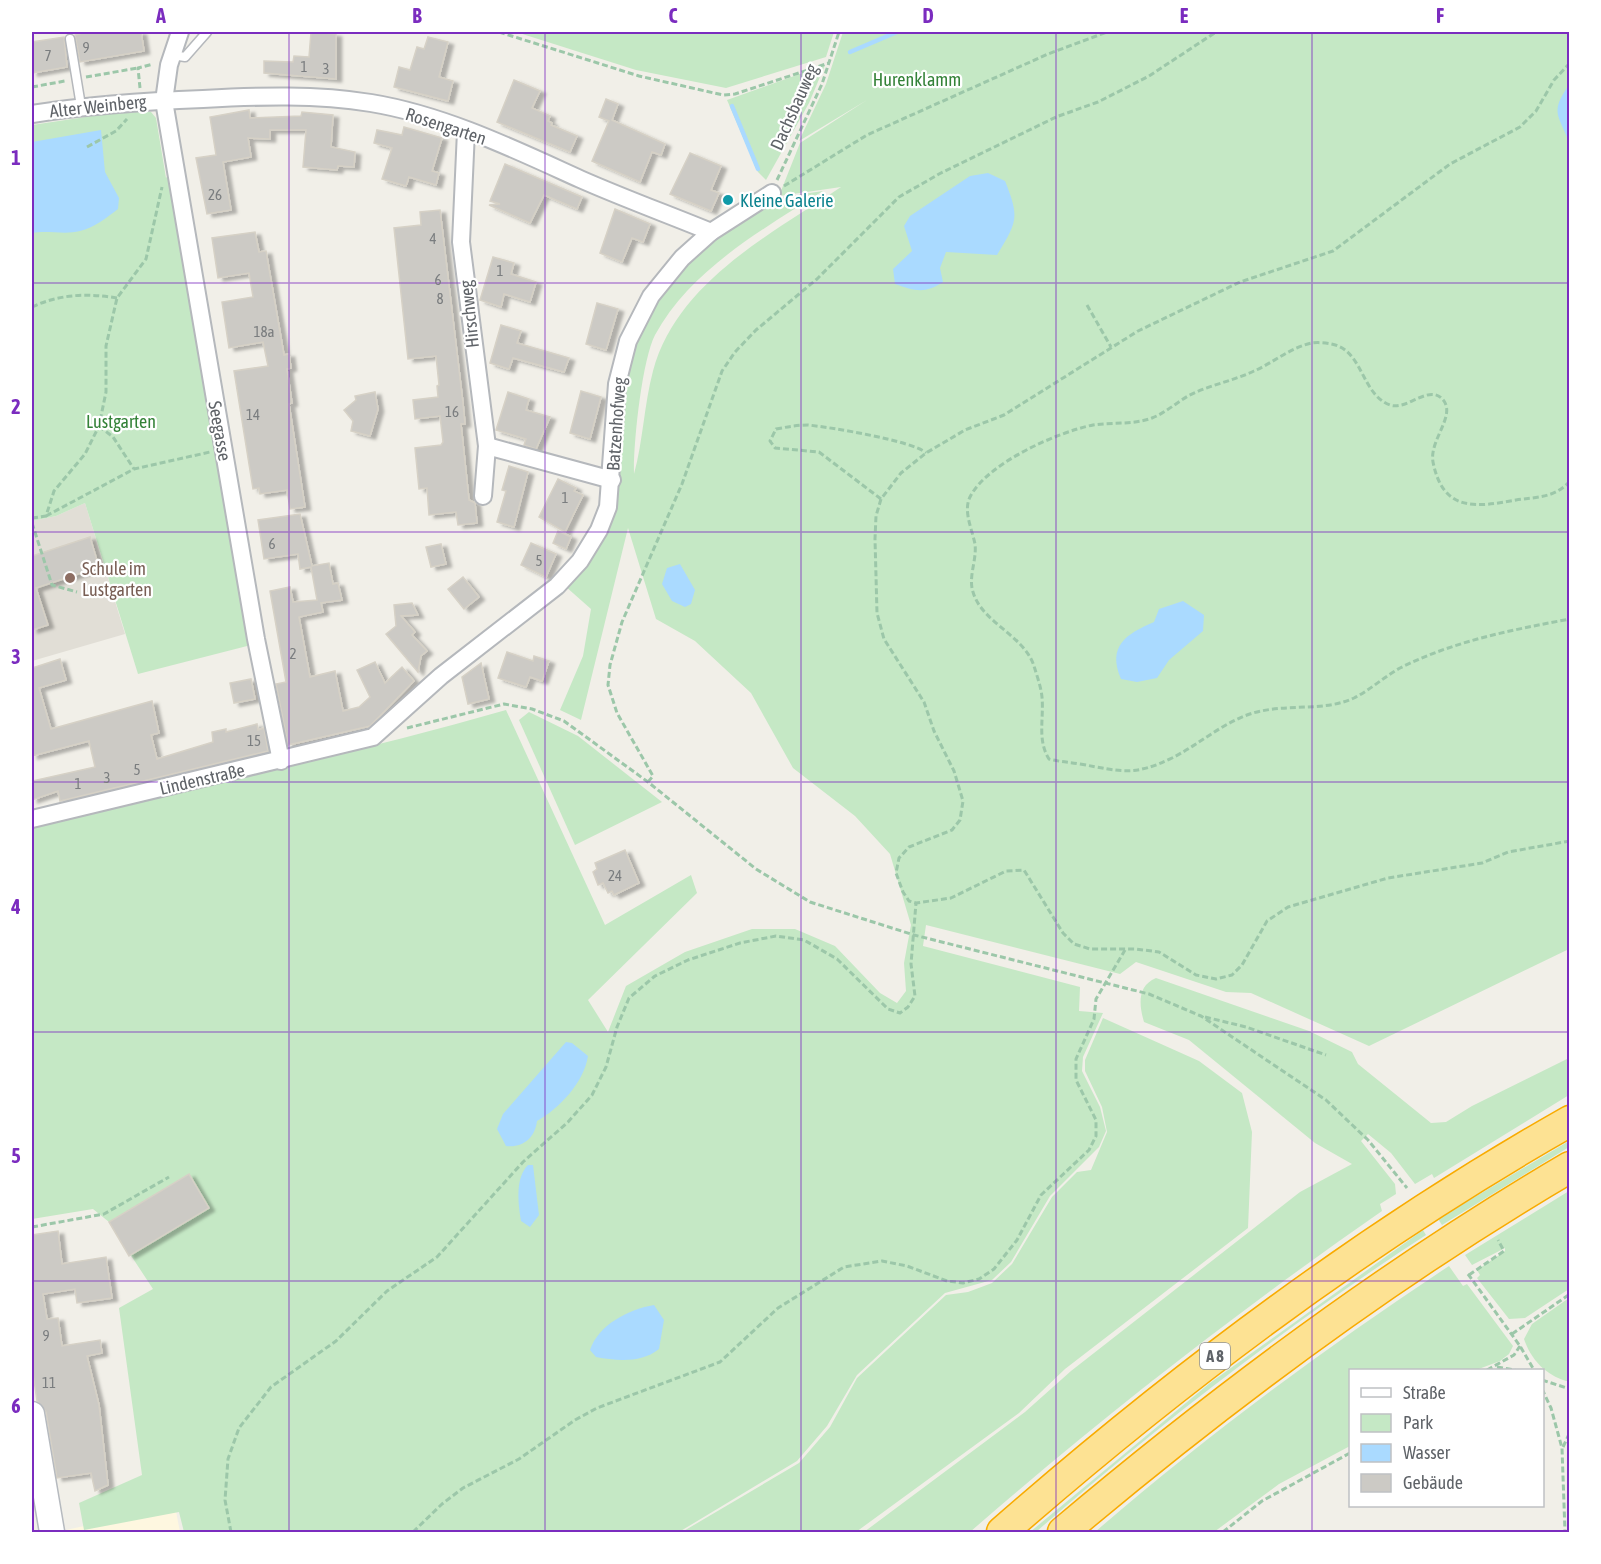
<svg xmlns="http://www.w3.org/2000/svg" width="1601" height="1564" font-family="'Asap Condensed',sans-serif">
<defs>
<filter id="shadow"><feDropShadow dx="5.5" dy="3" stdDeviation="1.5" flood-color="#0004"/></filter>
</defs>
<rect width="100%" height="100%" fill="#f1efe8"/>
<path fill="#fef7e0" d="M175,1506L180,1532H67L66,1530Z"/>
<path fill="#e1ded6" d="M85,503L125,634L32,661V521L56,516Z"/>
<g fill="#c5e8c5">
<path d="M516,32H834L826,57L726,88L636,70Z"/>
<path d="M843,32H1569V949L1369,1046L1251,993L1226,992L1136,962L1120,974L926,925L923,946L1080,987L1079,1011L1103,1013L1083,1057L1082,1071L1100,1107L1106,1131L1099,1147L1050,1196L1011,1262L992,1280L945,1293L857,1375L827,1426L797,1461L679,1532H184L179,1512L84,1530L79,1503L142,1475L119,1308L153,1289L109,1222L93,1209L32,1219V828C189,788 349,755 506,710L605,925L691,875L697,893L588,1000L608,1032L626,986L685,952L752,929H795L835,946L880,993L897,1003L906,991L904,963L911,925L890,854L855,816L793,768L751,693L695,641L656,619L628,528L581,720L560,710L583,656L591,609L565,586L615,506L621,387L628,354L663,289L698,250L776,198L823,191C762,230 691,269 655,335C642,360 633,445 634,474C643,441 644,405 653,371C677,282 771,234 841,187L779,196L800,143L867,100L799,141L826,84Z"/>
<path d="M825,65L809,103L766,180L758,172L727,100Z"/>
<path d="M126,111L151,112L156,118L166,178L169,174L251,645L138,674L85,503L56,516L32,521V125Z"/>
<path d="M529,712L578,736L662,802L575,845L519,720Z"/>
<path d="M1156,978L1309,1031L1352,1052L1358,1064L1431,1123L1446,1122L1472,1106L1569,1058V1095L1434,1178L1432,1174L1415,1184L1391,1153L1368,1134L1361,1141L1395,1184L1396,1194L1380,1204L1382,1211C1238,1311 1102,1417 970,1532H864L1025,1412L1071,1371L1300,1192L1352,1164L1315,1143L1189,1040L1144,1022C1139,1005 1137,986 1156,978Z"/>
<path d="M1103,1018L1199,1061L1242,1093L1252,1132L1248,1228L1065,1369L1019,1413L856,1532H682L799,1463L830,1427L857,1378L946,1295L968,1292L992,1283L1012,1264L1052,1197L1077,1172L1091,1170L1107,1132L1102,1107L1085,1071V1060Z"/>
<path d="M1569,1141V1147L1442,1225L1438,1219Z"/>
<path d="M1569,1191V1289L1525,1318L1509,1319L1477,1278L1480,1275L1477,1270L1505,1251V1248L1472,1265L1465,1255Z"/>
<path d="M1423,1230L1426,1235C1289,1324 1159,1424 1036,1532H1030L1210,1383Z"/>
<path d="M1449,1266L1463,1286L1467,1284L1513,1346L1509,1354L1500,1361L1476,1370H1350V1446L1279,1484L1214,1532H1095C1206,1436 1326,1347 1449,1266Z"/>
<path d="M1569,1298L1570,1381H1566C1546,1375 1531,1360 1524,1339L1532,1324Z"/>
</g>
<g fill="#aadaff">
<path d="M1569,85V142C1558,114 1550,112 1569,85Z"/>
<path d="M101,130L105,172L119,198L118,209C106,218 94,228 80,231C65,235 47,230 32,233V142Z"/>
<path d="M988,173L1005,181C1020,218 1017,222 997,255L946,252L940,268L943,282C925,294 915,291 895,284L893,269L912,251L904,226L910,216L970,176Z"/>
<path d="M680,564L695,590L691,604L685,607L672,601L662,584L667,568Z"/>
<path d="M1183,601L1204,615L1203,631L1169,660L1157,678L1137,682L1121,679C1107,646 1126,634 1154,622L1159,609Z"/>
<path d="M566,1042L572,1043L588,1056C584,1082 560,1108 537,1121C535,1138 523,1148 506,1146L497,1129L503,1114Z"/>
<path d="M528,1165H533L539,1215L530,1227L521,1221C518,1203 515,1178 528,1165Z"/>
<path d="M654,1305L664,1320L659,1349C642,1363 617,1361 596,1357L590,1350C598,1325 629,1309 654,1305Z"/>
</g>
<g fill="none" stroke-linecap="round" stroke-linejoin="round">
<g stroke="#aadaff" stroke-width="4.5">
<path d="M850,52L897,32"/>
<path d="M732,106L758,169"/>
</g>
</g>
<g fill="#cccac5" stroke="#d6d1c6" stroke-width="1.5" filter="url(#shadow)">
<path d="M86,32H141L144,51L80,62L75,35Z"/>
<path d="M311,32L336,34V79L264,73V61L293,62L294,56L309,57Z"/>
<path d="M64,37L67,67L32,73V42Z"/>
<path d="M428,37L448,42L439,77L453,81L448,101L394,87L399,67L410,70L417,47L424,49Z"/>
<path d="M514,80L540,91L532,108L550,116L548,121L552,123L551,125L577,136L570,152L497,122Z"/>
<path d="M606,99L618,104L612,120L665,144L661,155L652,152L640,182L592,161L609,121L599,117Z"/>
<path d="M249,110L250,118L301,116L302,112L333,115L331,147L355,152L354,167L338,166L337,170L303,167L306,130H270V139L248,138L251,157L223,162L231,210L207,214L196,158L216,155L210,117Z"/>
<path d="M404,127L442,138L432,171L439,173L436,185L409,177L406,186L382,179L392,148L374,143L377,130L402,135Z"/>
<path d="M690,153L721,166L711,190L719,193L711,211L670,194Z"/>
<path d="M505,164L582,197L577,209L544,195L530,223L489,205L500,204L490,201Z"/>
<path d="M615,209L650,224L643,242L632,238L622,262L600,253Z"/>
<path d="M440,210L463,403L465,424H461L469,500L475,503L477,523L458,525L456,512L429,515L427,488L419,489L415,448L441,445L443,442L440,416L415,419L413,400L438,397L437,386L439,385L436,356L408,359L394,228L421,225L420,212Z"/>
<path d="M255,232L259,252L266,251L284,355L289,354L291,368L287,369L292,403L289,404L305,507L290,509L287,490L260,494L259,488L253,489L234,371L268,366L263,342L229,348L222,302L253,297L249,273L218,278L212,238Z"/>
<path d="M493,257L514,263L511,274L536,282L530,302L504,294L501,307L480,300Z"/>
<path d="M597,303L618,309L606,350L586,344Z"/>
<path d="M501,325L521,331L517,343L569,358L564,372L513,358L509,369L490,363Z"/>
<path d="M581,391L601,397L590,439L570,433Z"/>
<path d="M375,392L378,409L370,436L351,431L353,421L344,410L356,400L355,396Z"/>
<path d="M508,392L529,399L526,410L550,417L536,449L524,445L526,439L496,430Z"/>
<path d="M509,466L528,472L514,527L497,522L506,491L502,490Z"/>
<path d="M558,479L576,488L574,491L583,495L565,532L539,517Z"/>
<path d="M300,514L312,566L329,563L333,584L338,583L342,600L321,603L323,612L299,617L310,677L335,671L343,711L359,707L370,697L357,670L375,662L385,683L402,667L414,681L370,726L288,745L276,684L286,682L270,591L290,587L293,602L317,600L311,567L300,569L298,554L264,559L258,520Z"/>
<path d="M558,531L571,537L566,549L553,543Z"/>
<path d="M90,537L99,567L36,588L48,625L32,630V556Z"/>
<path d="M531,543L556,554L546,577L521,565Z"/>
<path d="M441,544L446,564L431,567L426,547Z"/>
<path d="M463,577L479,597L464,609L448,589Z"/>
<path d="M412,603L418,615L401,616L415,632L412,635L427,651L421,656L418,672L386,634L396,626L394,605Z"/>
<path d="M507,652L533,661L534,656L549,661L542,681L530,677L526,687L498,678Z"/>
<path d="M60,659L66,680L39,688L51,729L152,701L159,733L151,735L157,759L213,742L212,732L226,729V732L257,724L258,730L264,728L268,751L60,801L58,791L32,800V781L95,767L89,741L32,756V668Z"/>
<path d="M481,663L489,699L468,704L462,677Z"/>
<path d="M251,679L255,699L234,703L230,683Z"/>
<path d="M625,850L639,883L614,895L612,891L608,893L603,883L598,885L593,872L597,869L595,863Z"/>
<path d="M189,1174L209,1208L129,1256L109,1222Z"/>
<path d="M58,1231L62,1264L106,1257L112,1298L77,1303L75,1289L43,1294L47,1319L58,1318L62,1346L100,1340L102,1353L87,1356L99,1405L108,1485L95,1491L91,1473L57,1478L46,1412L37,1401L32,1366V1235Z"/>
</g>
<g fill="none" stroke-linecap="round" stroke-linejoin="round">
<g stroke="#b5b8bc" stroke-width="11">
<g id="lane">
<path d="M70,39L81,106"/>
<path d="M172,55L185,57L207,32"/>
</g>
</g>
<g stroke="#b5b8bc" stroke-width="20">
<g id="street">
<path d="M180,32L169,65L164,101L256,639L281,761"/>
<path d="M32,114C89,105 145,101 203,99C259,96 316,94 371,103C444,115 514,149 580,179C623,198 667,214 711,232"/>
<path d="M466,131L461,242L487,446L483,496"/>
<path d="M487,446L612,480"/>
<path d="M32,819L373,737L441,676L557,586L580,561L599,530L608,507L617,384L628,341L651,296L682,258L711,232L772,193"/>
</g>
</g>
<g stroke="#b6babf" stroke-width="27">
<path id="secondary" d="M32,1414L52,1532"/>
</g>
<g stroke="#f9ab00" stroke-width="33">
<g id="highway">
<path d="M1002,1532C1178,1378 1365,1237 1570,1121"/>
<path d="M1063,1532C1223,1397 1389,1273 1570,1167"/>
</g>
</g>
<g stroke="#9cc7a9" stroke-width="3" stroke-dasharray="6 3" stroke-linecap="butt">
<path d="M499,32L639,76L723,95L735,94L829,63"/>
<path d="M32,37V42"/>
<path d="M1570,63L1554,80L1536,111L1520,127L1450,164L1333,251L1240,282L1138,331L1004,415L965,430L926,453L901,473L881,499L876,516L875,539L877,613L884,639L924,702L934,731L954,771L963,801L960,820L952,830L909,847L899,858L896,873L903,892L909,901L916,903L951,898L1006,871L1024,870L1063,933L1074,944L1090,949H1136L1159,952L1196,975L1216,979L1232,975L1242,965L1267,921L1288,907L1388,878L1482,863L1508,852L1570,841"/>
<path d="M86,77L138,68"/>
<path d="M32,87L65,81"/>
<path d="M140,88L138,68L153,64"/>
<path d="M87,147L116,131L127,119"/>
<path d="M777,180L822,84L839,32"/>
<path d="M784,186L867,135L1048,54L1107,32"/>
<path d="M1087,305L1111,347"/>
<path d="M32,307C60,294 87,293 117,298"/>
<path d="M99,426L113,437L134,469"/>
<path d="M1570,481C1555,498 1537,497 1516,500C1477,507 1443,513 1433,462C1429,441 1455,417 1444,401C1430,382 1408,411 1390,405C1363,395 1363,356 1338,346C1331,343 1319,342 1312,343C1291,347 1273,363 1254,371C1233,381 1209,385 1188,396C1176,403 1165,413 1152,418C1133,425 1113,422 1093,425C1058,432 987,463 970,497C963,511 972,529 975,544C977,560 968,577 973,592C982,623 1024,635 1034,666C1037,676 1041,687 1042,697C1044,719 1037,740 1049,759C1060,762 1069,762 1080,764C1120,771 1133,777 1172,758C1198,745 1220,725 1247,715C1282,702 1322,713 1354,698C1370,690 1384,677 1400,668C1454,641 1511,630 1570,619"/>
<path d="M881,499L819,452L775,448L770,441L776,429C787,427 797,425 808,425C829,427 914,441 926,453"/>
<path d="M46,516L134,469L210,452"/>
<path d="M32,518L46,516L54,491L85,454L99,426L106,392V346L117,298L146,259L162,187"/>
<path d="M32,523L52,585L77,592"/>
<path d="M407,728L504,704L532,709L564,721L648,782L756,869L810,902L914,935L1149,994L1201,1016L1326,1100L1368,1140L1407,1188"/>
<path d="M648,782L653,776L617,713L608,685L610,665L622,622L682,484L722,371L735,352L756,330L817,279L899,197L939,174L1056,117L1098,102L1149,76L1216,32"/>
<path d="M1205,1017L1246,1027L1326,1055"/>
<path d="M32,1227L104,1214L169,1177"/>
<path d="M1468,1274L1520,1346L1534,1370"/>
<path d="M1469,1275L1504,1251L1498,1240"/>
<path d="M1512,1334L1570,1294"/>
<path d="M1497,1367L1515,1370"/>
<path d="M1487,1370L1514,1355L1520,1346"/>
<path d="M1542,1380L1570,1389"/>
<path d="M1542,1389L1551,1408L1562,1448L1565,1532"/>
<path d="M1563,1447L1570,1432"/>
<path d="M231,1532L225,1500L228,1459L239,1428L271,1387L336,1341L387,1291L437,1257L523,1162L568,1122L592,1095L606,1067L617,1027L629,998L655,976L688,960L740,943L776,936L804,940L837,959L888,1009L900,1013L908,1007L915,996L911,964L916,903"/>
<path d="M413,1532L442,1504L463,1488L519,1459L575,1420L597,1408L720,1362L778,1308L844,1267L882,1261L907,1266L947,1281L963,1283L979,1279L994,1269L1017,1240L1041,1195L1089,1150L1096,1136V1120L1076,1080V1059L1094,1019L1096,999L1125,950"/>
<path d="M1223,1532L1262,1501L1350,1453"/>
</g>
<use href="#lane" stroke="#fff" stroke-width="8"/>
<use href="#street" stroke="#fff" stroke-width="16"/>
<use href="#secondary" stroke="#fff" stroke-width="24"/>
<use href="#highway" stroke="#fde293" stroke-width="30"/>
</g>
<path fill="none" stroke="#7b2cbf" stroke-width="1.5" stroke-opacity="0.55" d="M289,32V1532M545,32V1532M801,32V1532M1056,32V1532M1312,32V1532M32,283H1570M32,532H1570M32,782H1570M32,1032H1570M32,1281H1570"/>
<circle fill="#0f9aa8" stroke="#fff" stroke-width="2" cx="728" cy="200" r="6"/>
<circle fill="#8d6e63" stroke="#fff" stroke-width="2" cx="70" cy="578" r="6"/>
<g text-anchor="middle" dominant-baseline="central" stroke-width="4.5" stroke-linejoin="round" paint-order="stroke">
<g font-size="15" fill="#7a7d7f">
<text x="86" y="47">9</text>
<text x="48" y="55">7</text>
<text x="304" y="66">1</text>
<text x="326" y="68">3</text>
<text x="215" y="194">26</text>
<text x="433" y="238">4</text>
<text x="500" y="270">1</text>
<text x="438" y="279">6</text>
<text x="440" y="298">8</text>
<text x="264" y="331">18a</text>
<text x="452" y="411">16</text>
<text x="253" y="414">14</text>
<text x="565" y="497">1</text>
<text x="272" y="543">6</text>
<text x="539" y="560">5</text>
<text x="293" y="653">2</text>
<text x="254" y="740">15</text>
<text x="137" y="769">5</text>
<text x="107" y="777">3</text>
<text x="78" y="783">1</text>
<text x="615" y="875">24</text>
<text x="46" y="1335">9</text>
<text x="49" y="1382">11</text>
</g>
<rect fill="#fff" stroke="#8f9295" stroke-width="1.5" x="1200" y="1343" width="30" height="26" rx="4.5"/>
<g font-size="16" font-weight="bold" fill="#5f6368">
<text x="1215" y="1356">A 8</text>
</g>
<g font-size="18" fill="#348238" stroke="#fff">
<text x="917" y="79">Hurenklamm</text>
<text x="121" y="421">Lustgarten</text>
</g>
<g font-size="18" fill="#5f6368" stroke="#fff">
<text transform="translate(98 106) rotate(-6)">Alter Weinberg</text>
<text transform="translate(794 107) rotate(-66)">Dachsbauweg</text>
<text transform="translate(446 126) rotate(18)">Rosengarten</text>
<text transform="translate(469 314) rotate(-96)">Hirschweg</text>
<text transform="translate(616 424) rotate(-86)">Batzenhofweg</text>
<text transform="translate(220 431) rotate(80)">Seegasse</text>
<text transform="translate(202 779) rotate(-13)">Lindenstraße</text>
</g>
<g font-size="18" fill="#0d838f" stroke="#fff" text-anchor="start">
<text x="740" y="200">Kleine Galerie</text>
</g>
<g font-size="18" fill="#785e54" stroke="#fff" text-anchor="start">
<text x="82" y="568">Schule im<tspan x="82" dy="21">Lustgarten</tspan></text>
</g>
</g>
<rect width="1601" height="1564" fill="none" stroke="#ffffff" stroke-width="66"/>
<rect x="1349" y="1369" width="195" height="138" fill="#ffffff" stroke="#bfc1c3" stroke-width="1.5"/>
<rect x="1361" y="1388" width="30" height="9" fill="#ffffff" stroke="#bfc1c3" stroke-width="1.5"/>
<text x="1403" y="1399" font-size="18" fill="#5f6368">Straße</text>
<rect x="1361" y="1414" width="30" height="18" fill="#c5e8c5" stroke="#bfc1c3" stroke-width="1.5"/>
<text x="1403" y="1429" font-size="18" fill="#5f6368">Park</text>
<rect x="1361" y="1444" width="30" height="18" fill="#aadaff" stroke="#bfc1c3" stroke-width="1.5"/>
<text x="1403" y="1459" font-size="18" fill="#5f6368">Wasser</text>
<rect x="1361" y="1474" width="30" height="18" fill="#cccac5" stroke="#bfc1c3" stroke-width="1.5"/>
<text x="1403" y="1489" font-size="18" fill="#5f6368">Gebäude</text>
<rect x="33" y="33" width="1535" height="1498" fill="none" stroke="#7b2cbf" stroke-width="2"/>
<g font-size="20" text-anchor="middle" font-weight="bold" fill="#7b2cbf">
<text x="161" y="23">A</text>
<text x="417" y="23">B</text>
<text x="673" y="23">C</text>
<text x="928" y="23">D</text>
<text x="1184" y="23">E</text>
<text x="1440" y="23">F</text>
<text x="16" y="165">1</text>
<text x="16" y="414">2</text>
<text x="16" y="664">3</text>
<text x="16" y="914">4</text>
<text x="16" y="1163">5</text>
<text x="16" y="1413">6</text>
</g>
</svg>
